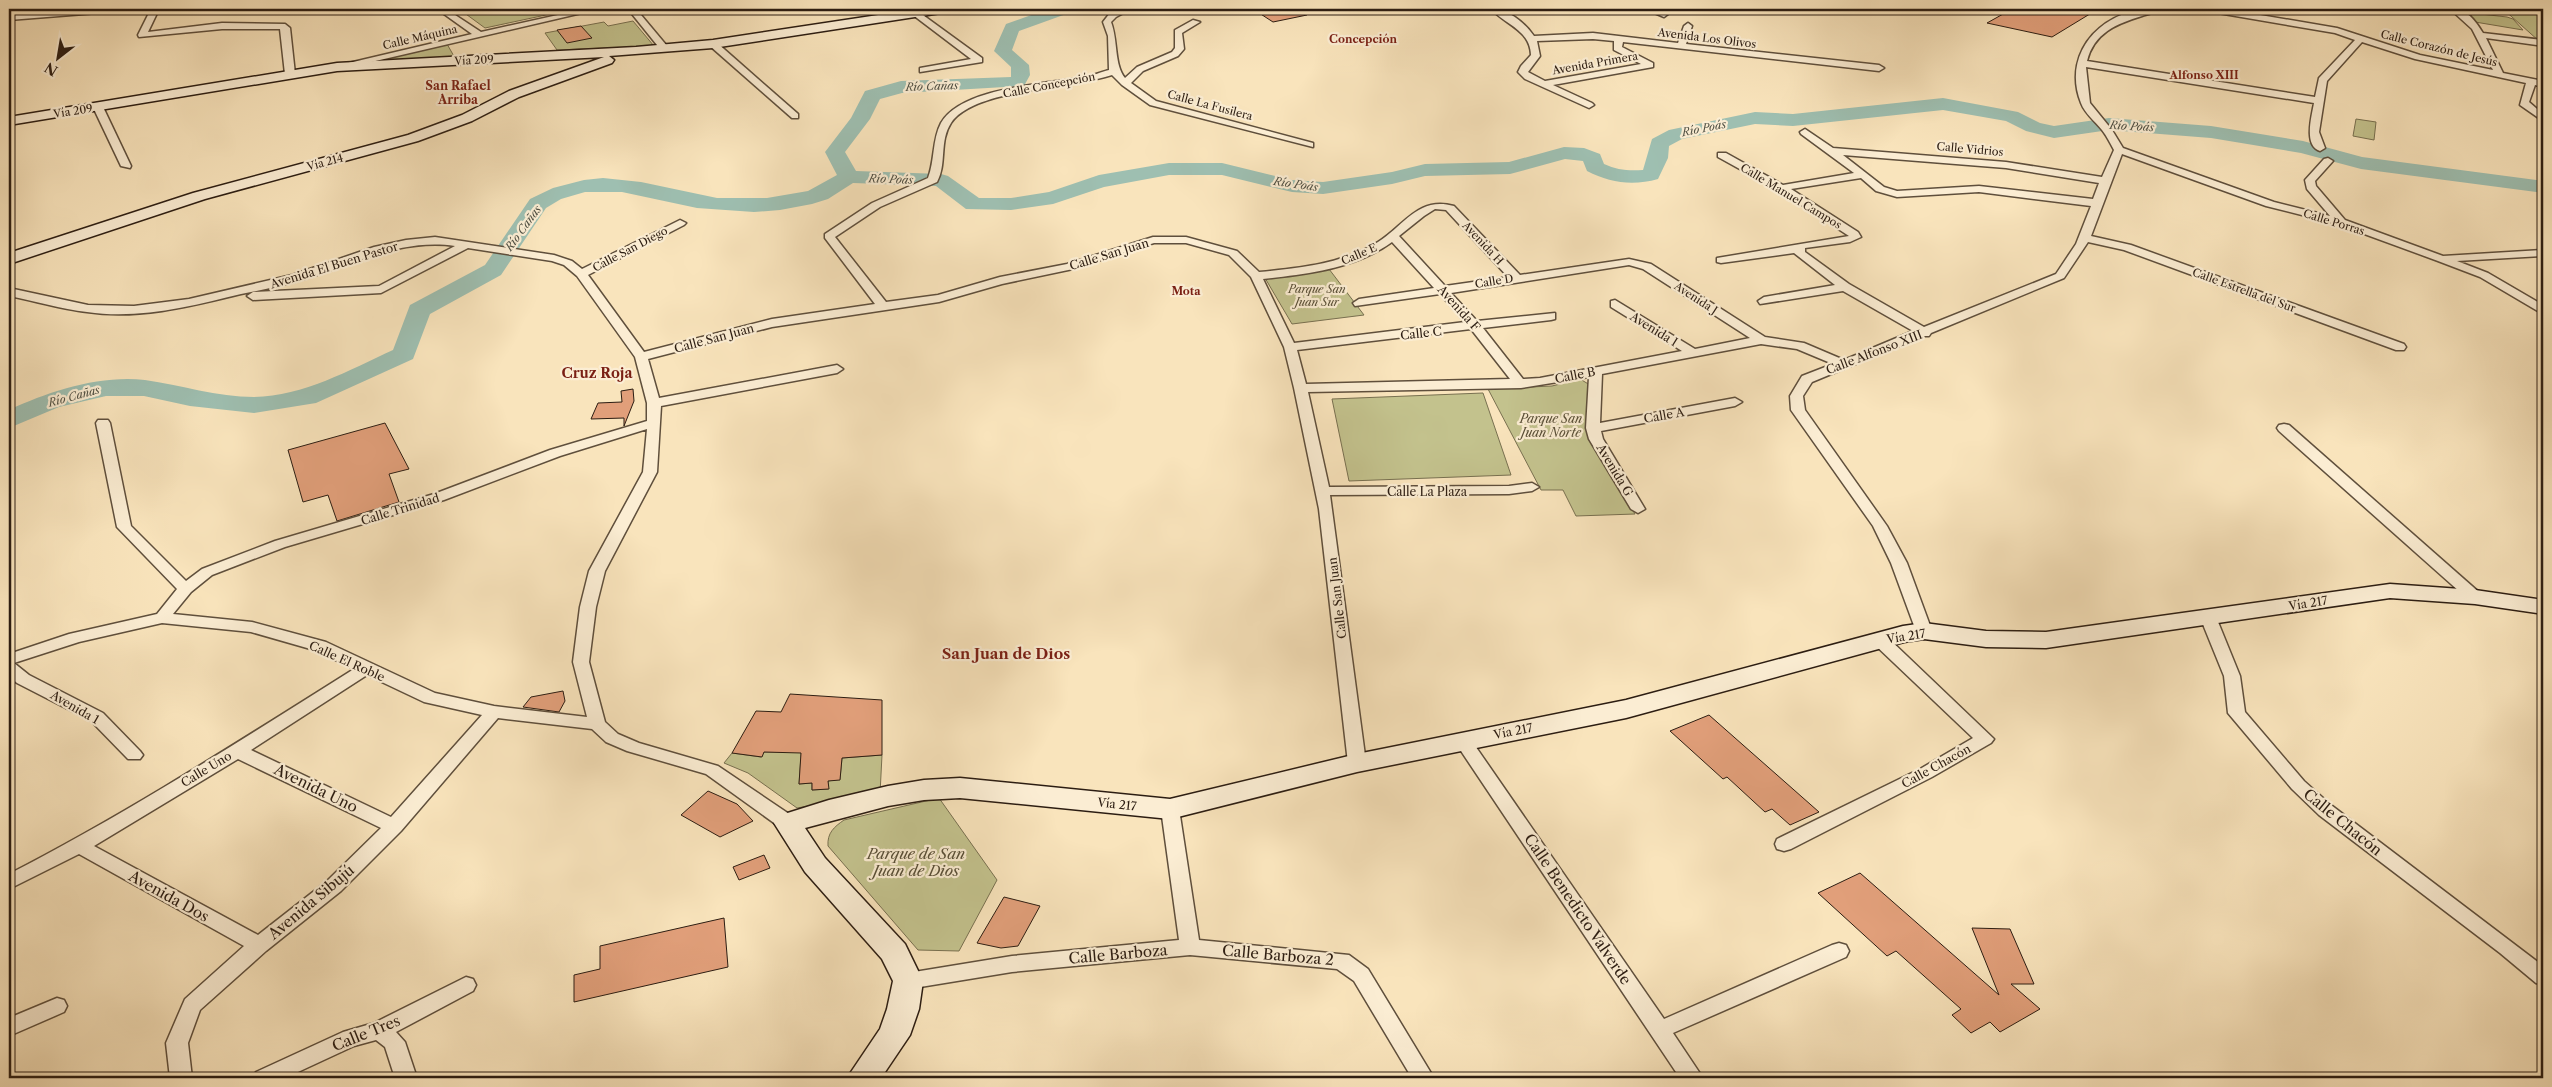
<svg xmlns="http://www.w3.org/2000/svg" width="2552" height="1087" font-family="'Libre Caslon Text',serif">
<rect width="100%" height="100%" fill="#f9e4bc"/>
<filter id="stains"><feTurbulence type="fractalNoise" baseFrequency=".004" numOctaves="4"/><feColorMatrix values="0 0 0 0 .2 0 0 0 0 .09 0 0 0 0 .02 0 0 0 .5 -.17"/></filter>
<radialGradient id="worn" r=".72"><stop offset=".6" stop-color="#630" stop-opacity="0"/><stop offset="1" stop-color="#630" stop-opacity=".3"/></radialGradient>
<g fill="#c3c28d" stroke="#787050">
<path d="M459,9H574L485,28Z"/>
<path d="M2503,9H2543V42L2539,41Z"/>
<path d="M2472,13L2507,17L2513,19L2523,30L2475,22L2471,18Z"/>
<path d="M633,21L654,46L557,50L545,33L604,22L608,26Z"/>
<path d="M447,44L455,58L372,62Z"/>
<path d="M2356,119L2376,122L2374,140L2353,136Z"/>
<path d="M1329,269L1364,315L1292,324L1265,278Z"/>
<path d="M1580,379L1590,385L1596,448L1635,514L1576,516L1563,490H1541L1488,389L1552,386Z"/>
<path d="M1483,393L1511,475L1349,481L1332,399Z"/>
<path d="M802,742L799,784L812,783V790L828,789V781L840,779L842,758L882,755L880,794L797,808L748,773L724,763L732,753L761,757L764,752H786Z"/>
<path d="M939,798L997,880L959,951L918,950L828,846C827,833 834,827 844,820Z"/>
</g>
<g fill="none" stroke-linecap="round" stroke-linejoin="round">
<path fill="#9ebfb1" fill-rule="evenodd" d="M1048,9H1071L1069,13L1019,31L1012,50L1029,65L1030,75L1024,86L902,93L880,99L870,119L845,152L856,171L941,174L948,176L979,198H1011L1049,192L1099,175L1169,163H1222L1292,180L1323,182L1392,172L1425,164L1509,162L1564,147L1584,148L1600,154L1604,164C1617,170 1628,171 1643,170L1652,139L1669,130L1755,112L1793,114L1943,98L2018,112L2040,123L2054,126L2109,118L2211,126L2303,141L2362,157L2543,181V193L2361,169L2301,153L2211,138L2109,130L2054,138L2026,131L2006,121L1943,110L1793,126L1755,124L1682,139L1669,146L1668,158L1658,179C1633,186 1610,183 1587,171L1583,161L1565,159L1510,174L1425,176L1392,184L1323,194L1292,192L1222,175H1169L1104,187L1053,204L1011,210L966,209L936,186L853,183L828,199L812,204L780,210L754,212L697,208L622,192H585L561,199L546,208L501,275L430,314L413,359L316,403L254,413L190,406L144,396H106L59,407L9,428V410C50,391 99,375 145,380C181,385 217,397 254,397C304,396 349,370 393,350L410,305L485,265L530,199L553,188L584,180L603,178L641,182L717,198H767L808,191L837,175L825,152L851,118L865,91L901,81L1011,77V67L994,51L1006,24Z"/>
</g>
<g fill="#e19f7a" stroke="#2c1d12">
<path d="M1253,9H1307V15L1273,22Z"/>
<path d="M2012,9H2098L2052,37L1987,23Z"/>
<path d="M581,26L592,38L567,43L557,30Z"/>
<path d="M633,389L634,401L624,426V418L591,419L598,403L622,402L621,391Z"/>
<path d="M385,423L409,469L389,474L399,502L337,521L328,495L303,502L288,450Z"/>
<path d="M563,691L565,701L559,712L523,707L531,697Z"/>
<path d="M790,694L882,700V755L842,758L840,780L828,781L829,789L812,790V783L799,784L801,753L764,752L762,757L732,753L756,711L781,712Z"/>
<path d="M1709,715L1819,812L1790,825L1772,809L1765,812L1727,777L1723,779L1670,731Z"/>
<path d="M708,791L737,804L753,821L720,837L681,815Z"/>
<path d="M764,855L770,868L739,880L733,867Z"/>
<path d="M1860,873L1999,995L1972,928L2010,929L2034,984H2011L2040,1009L2000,1032L1990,1022L1971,1033L1952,1015L1961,1009L1896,951L1887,956L1818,893Z"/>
<path d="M1004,897L1040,906L1018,946L1001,948L977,943Z"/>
<path d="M724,918L728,967L574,1002V975L600,969V946Z"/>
</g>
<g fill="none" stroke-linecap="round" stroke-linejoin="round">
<g stroke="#5f4f3c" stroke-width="3">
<g id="minor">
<path d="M84,9H114L110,12L9,20V15Z"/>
<path d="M151,9H159L148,32L222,23L285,24L290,28L295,74L290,77L285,74L280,29H222L139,37L138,35Z"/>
<path d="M437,9H446L481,32L585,9H599L341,69L336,66L472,34Z"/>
<path d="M628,9H636L667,46V50H661Z"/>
<path d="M1120,9H1131L1116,17L1111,22C1118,40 1114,65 1125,78L1137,67L1172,52L1175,48V30L1193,20L1200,22L1182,33L1184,49L1178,56L1143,71L1131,83L1156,101L1313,143V147L1150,105L1122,85L1112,75C1073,88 973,89 951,123C939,141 947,164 937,182L880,207L835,237L886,302L938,295L1000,277L1067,264L1153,237H1186L1237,251L1259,272C1300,268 1342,264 1378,242C1405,225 1418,196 1454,206L1520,275L1629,259L1651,264L1765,337L1804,343L1844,360L1913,331L1843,291L1760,304L1758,301L1764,297L1835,285L1794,253L1721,263L1717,262V258L1849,236L1783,193L1718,157V153H1726L1783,185L1854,173L1801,134L1800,132L1805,129L1833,148L2006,162L2102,177L2114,150C2110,143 2107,136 2102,130C2095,121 2085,114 2081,103C2060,50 2107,5 2160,9C2155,13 2148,14 2142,16C2116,24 2094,33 2087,61L2315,97L2319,78L2355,40L2335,33L2212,12L2208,9H2225L2337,28L2420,55L2493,70L2472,29L2450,9C2466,8 2475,20 2483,33L2543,40V46L2486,38L2503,73L2543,81V87L2535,85L2529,102L2543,114V121L2520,105L2526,83L2415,59L2362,42L2327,81L2319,132L2325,148L2320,151C2303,146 2312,115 2314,103L2086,67L2090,103L2112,130L2123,148L2274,202L2330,216L2307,189L2305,180L2324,159L2328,158L2333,161L2315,181L2316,186L2345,220L2443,256L2543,250V256L2457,261L2488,273L2543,305V314L2480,277L2438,261L2337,224L2266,206L2122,154L2091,236L2131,245L2404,344L2406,347L2404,350H2396L2124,250L2088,242L2064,278L1931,333L1929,336H1923L1812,382L1803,396L1805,410L1887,526L1907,563L1932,631L1924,636L1916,631L1891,563L1873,526L1791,410L1790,396L1802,376L1833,364L1797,349L1761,344L1602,374L1600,423L1735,398L1742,402L1735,406L1601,431L1603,439L1645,509L1638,513L1631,509L1589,439L1586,428L1589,377L1521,388L1308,392L1329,487L1509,486L1532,483L1539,487L1532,491L1509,494L1330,495L1366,763L1363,767L1357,769L1351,767L1348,763L1319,509L1294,388L1284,347L1251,277L1229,255L1186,243H1154L1073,269L1002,284L939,302L772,327L648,359L659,398L837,365L843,369L837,373L661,406L657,472L605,571L596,607L589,662L605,722L618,734L639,743L718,766L795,818L797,823L795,828L788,830L781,828L706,774L627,751L606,742L592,729L498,718L401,831L341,891L266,951L200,1010L188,1043L192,1078H170L166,1043L185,999L244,946L79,854L9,889V874C128,813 241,740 354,669L314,650L251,632L162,623L79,642L14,663L29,675L103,713L140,751L143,755L140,759H128L91,721L17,683L9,676V654L69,634L157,614L177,589L117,527L96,423L98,420H108L110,423L131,526L186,581L202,569L275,541L434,494L550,450L647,421V403L635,357L577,276L564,265L552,261L468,248L381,293L253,300L247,296L253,292L379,286L455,246C400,238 352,265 301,280C281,286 261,290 241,294C192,306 138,320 87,312C61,309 35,301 9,296V288L88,305L134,306L189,299L292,275L374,247L406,240L435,237L554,255L572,261L582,269L680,220L686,223L684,225L588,275L644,352L772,319L875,304L825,238V234L872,203L928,178C935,160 932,140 941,123C962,87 1047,84 1084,77C1092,76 1101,72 1109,70L1108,36L1103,22L1110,13ZM1843,155L2006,168L2099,183L2093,199L1979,186L1897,191L1884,187ZM1861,178L1876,191L1897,197L1979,192L2091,206L2076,244L2056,274L1924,327L1849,284L1805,252V248L1850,242L1861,237L1858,232L1791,189ZM1435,209L1446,210L1508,277L1445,286L1399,236L1424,216ZM1392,242L1434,288L1359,299L1353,303L1355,306L1440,294L1465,322L1294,343L1263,279C1307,274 1355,269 1392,242ZM1629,265L1643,269L1750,338L1695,349L1615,300L1611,301V307L1682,351L1540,378L1523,379L1483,328L1551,320L1555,319V313L1477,321L1451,293ZM1471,329L1510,379L1306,384L1297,350ZM647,429L643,472L589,571L580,607L573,662L587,717L494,706L435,693L326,642L252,622L173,614L191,592L212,575L285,547L444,500L560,456ZM367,675L424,702L482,715L391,817L251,750ZM238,759L381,828L327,881L258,935L94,846Z"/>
<path d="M1491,9C1507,8 1525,23 1534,36L1593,33L1678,43L1684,26L1688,23L1692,26L1686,44L1879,65L1884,68L1879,71L1623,42L1622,47L1653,63V67L1553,85L1592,103L1594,105L1589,108L1525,79L1518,72L1521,66L1531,55C1530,30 1506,25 1491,9ZM1593,39L1614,41V50L1641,64L1545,81L1528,72L1540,56L1537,41Z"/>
<path d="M1645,9H1657L1668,14L1664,17Z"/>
<path d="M916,10L982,58V62L920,72V68L971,59L913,15V11Z"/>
<path d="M710,42H716L798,114V118H792L710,46Z"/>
<path d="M98,104L103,107L131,166L130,168L121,166L93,107Z"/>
<path d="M2284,424L2289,425L2481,594L2483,597L2481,600H2469L2279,431L2277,428L2279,425Z"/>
<path d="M2208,612L2216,617L2240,676L2245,712L2304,781L2331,805L2543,966V985L2536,983L2500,953L2319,815L2292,789L2228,713L2224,676L2200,617Z"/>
<path d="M1880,635L1886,636L1994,739L1991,743L1932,777L1791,849L1784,851L1777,849L1775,844L1777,839L1920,769L1973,738L1874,644L1872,640L1874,636Z"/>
<path d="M1463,735L1469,737L1664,1019L1832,945L1839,943L1846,945L1849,951L1846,957L1673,1033L1703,1078H1680L1457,745L1454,741L1457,737Z"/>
<path d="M1170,802L1176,804L1179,809L1199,940L1349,955L1368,969L1434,1078H1412L1354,981L1337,969L1190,955L1012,972L908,989L901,987L898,981L901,975L908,973L1012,956L1179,940L1161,809L1164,804Z"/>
<path d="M466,977L473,979L476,985L473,991L396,1032L405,1042L417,1078H395L385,1047L376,1040L354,1046L285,1078H253L256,1072L343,1032L374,1023Z"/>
<path d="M57,998L64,1000L67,1006L64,1012L9,1036V1018Z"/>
</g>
</g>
<g stroke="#2c1d12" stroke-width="3">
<g id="secondary">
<path d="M918,9H947L941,13L713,48L609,56L614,60L612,63L519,97L472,121L418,141L205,199L9,264V253L193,193L408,135L462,115L509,91L604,57L337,71L9,125V117L337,63L636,47L713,40Z"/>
<path d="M2390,584L2475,590L2543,600V614L2475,604L2390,598L2046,648L1986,647L1924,639L1904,642L1626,718L1357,772L1170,819L960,798L924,800L888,806L805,828L825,858L905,944L923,981L919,1009L910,1035L881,1078H847L880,1029L887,1009L893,981L882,959L805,872L774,823L778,816L829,800L888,786L924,780L960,778L1170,799L1357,754L1626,700L1903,626L1924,623L1986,631L2046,632Z"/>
</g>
</g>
<use href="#minor" fill="#fbedd3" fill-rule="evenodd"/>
<use href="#secondary" fill="#fbedd3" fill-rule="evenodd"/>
</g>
<g text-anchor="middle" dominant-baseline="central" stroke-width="4.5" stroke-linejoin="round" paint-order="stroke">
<g font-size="11" fill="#2c1d12" stroke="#fbedd3">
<text transform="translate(420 37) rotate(-13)">Calle Máquina</text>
<text transform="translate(1707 38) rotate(7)">Avenida Los Olivos</text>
<text transform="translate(2439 48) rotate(14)">Calle Corazón de Jesús</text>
<text transform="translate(474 60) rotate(-3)">Vía 209</text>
<text transform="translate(1595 63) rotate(-10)">Avenida Primera</text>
<text transform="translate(1049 85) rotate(-11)">Calle Concepción</text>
<text transform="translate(1210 105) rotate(15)">Calle La Fusilera</text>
<text transform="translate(73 111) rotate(-9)">Vía 209</text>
<text transform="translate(1970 149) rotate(5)">Calle Vidrios</text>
<text transform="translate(325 162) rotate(-15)">Vía 214</text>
<text transform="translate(1791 196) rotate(31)">Calle Manuel Campos</text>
<text transform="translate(2334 222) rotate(17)">Calle Porras</text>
<text transform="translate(1483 243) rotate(47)">Avenida H</text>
<text transform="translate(630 249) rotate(-28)">Calle San Diego</text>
<text transform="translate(1359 254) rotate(-23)">Calle E</text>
<text transform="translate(1494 281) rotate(-9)">Calle D</text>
<text transform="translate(2244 290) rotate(20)">Calle Estrella del Sur</text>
<text transform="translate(1696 298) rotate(33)">Avenida J</text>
</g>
<g font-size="11" font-weight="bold" fill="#7a1f14" stroke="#fbedd3">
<text x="1363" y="39">Concepción</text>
<text x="2204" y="75">Alfonso XIII</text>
<text x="1186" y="291">Mota</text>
</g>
<g font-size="11" font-style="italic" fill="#4e4e42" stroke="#fbedd3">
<text transform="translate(932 86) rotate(-2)">Río Cañas</text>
<text transform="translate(2132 126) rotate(3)">Río Poás</text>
<text transform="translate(1704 128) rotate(-11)">Río Poás</text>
<text transform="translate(891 179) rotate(2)">Río Poás</text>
<text transform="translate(1296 184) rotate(8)">Río Poás</text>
<text transform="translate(523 228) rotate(-54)">Río Cañas</text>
<text transform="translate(74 396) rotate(-15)">Río Cañas</text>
</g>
<g font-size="11" font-style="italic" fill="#594f37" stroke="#fbedd3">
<text x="1317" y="289">Parque San<tspan x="1317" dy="13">Juan Sur</tspan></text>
</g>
<g font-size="12" font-weight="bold" fill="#7a1f14" stroke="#fbedd3">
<text x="458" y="85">San Rafael<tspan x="458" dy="14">Arriba</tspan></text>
</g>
<g font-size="12" fill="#2c1d12" stroke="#fbedd3">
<text transform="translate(1109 254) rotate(-17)">Calle San Juan</text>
<text transform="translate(334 265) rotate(-17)">Avenida El Buen Pastor</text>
<text transform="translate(1459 308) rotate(48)">Avenida F</text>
<text transform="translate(1654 329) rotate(32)">Avenida I</text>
<text transform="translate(1421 333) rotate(-6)">Calle C</text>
<text transform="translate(714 338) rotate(-15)">Calle San Juan</text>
<text transform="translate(1874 352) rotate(-21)">Calle Alfonso XIII</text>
<text transform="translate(1575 375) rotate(-11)">Calle B</text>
<text transform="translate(1664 415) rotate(-10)">Calle A</text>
<text transform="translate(1615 470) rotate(59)">Avenida G</text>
<text x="1427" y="491">Calle La Plaza</text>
<text transform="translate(400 509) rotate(-17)">Calle Trinidad</text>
<text transform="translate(1337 598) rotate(-97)">Calle San Juan</text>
<text transform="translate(2308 603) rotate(-9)">Vía 217</text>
<text transform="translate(1906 636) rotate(-9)">Vía 217</text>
<text transform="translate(347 661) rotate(24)">Calle El Roble</text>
<text transform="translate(75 707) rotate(30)">Avenida 1</text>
<text transform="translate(1513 731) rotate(-11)">Vía 217</text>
<text transform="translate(1936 766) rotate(-29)">Calle Chacón</text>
<text transform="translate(206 769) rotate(-31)">Calle Uno</text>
<text transform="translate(1117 804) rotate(6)">Vía 217</text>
</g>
<g font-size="12" font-style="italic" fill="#594f37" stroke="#fbedd3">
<text x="1551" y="418">Parque San<tspan x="1551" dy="14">Juan Norte</tspan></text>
</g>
<g font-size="14" font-weight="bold" fill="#7a1f14" stroke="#fbedd3">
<text x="597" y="373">Cruz Roja</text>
</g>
<g font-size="15" font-weight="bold" fill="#7a1f14" stroke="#fbedd3">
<text x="1006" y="653">San Juan de Dios</text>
</g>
<g font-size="15" fill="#2c1d12" stroke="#fbedd3">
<text transform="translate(316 788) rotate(26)">Avenida Uno</text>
<text transform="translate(2343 822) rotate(39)">Calle Chacón</text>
<text transform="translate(169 896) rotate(29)">Avenida Dos</text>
<text transform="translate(311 902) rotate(-40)">Avenida Sibujú</text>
<text transform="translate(1578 909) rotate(56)">Calle Benedicto Valverde</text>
<text transform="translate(1118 954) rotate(-5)">Calle Barboza</text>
<text transform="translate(1278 955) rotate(5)">Calle Barboza 2</text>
<text transform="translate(366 1033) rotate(-22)">Calle Tres</text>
</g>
<g font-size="15" font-style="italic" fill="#594f37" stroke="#fbedd3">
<text x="916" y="853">Parque de San<tspan x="916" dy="17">Juan de Dios</tspan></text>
</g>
</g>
<rect width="2552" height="1087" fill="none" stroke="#f9e4bc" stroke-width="30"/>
<rect x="10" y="10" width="2532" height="1067" fill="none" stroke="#2c1d12" stroke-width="2.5"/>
<rect x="15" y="15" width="2522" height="1057" fill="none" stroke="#2c1d12"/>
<g transform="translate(58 58) rotate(211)" stroke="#fbedd3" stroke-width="4" paint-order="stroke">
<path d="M0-4L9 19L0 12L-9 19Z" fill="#2c1d12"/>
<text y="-8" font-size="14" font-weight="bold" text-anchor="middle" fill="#2c1d12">N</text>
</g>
<rect width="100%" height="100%" filter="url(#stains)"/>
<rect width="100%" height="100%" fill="url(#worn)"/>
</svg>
